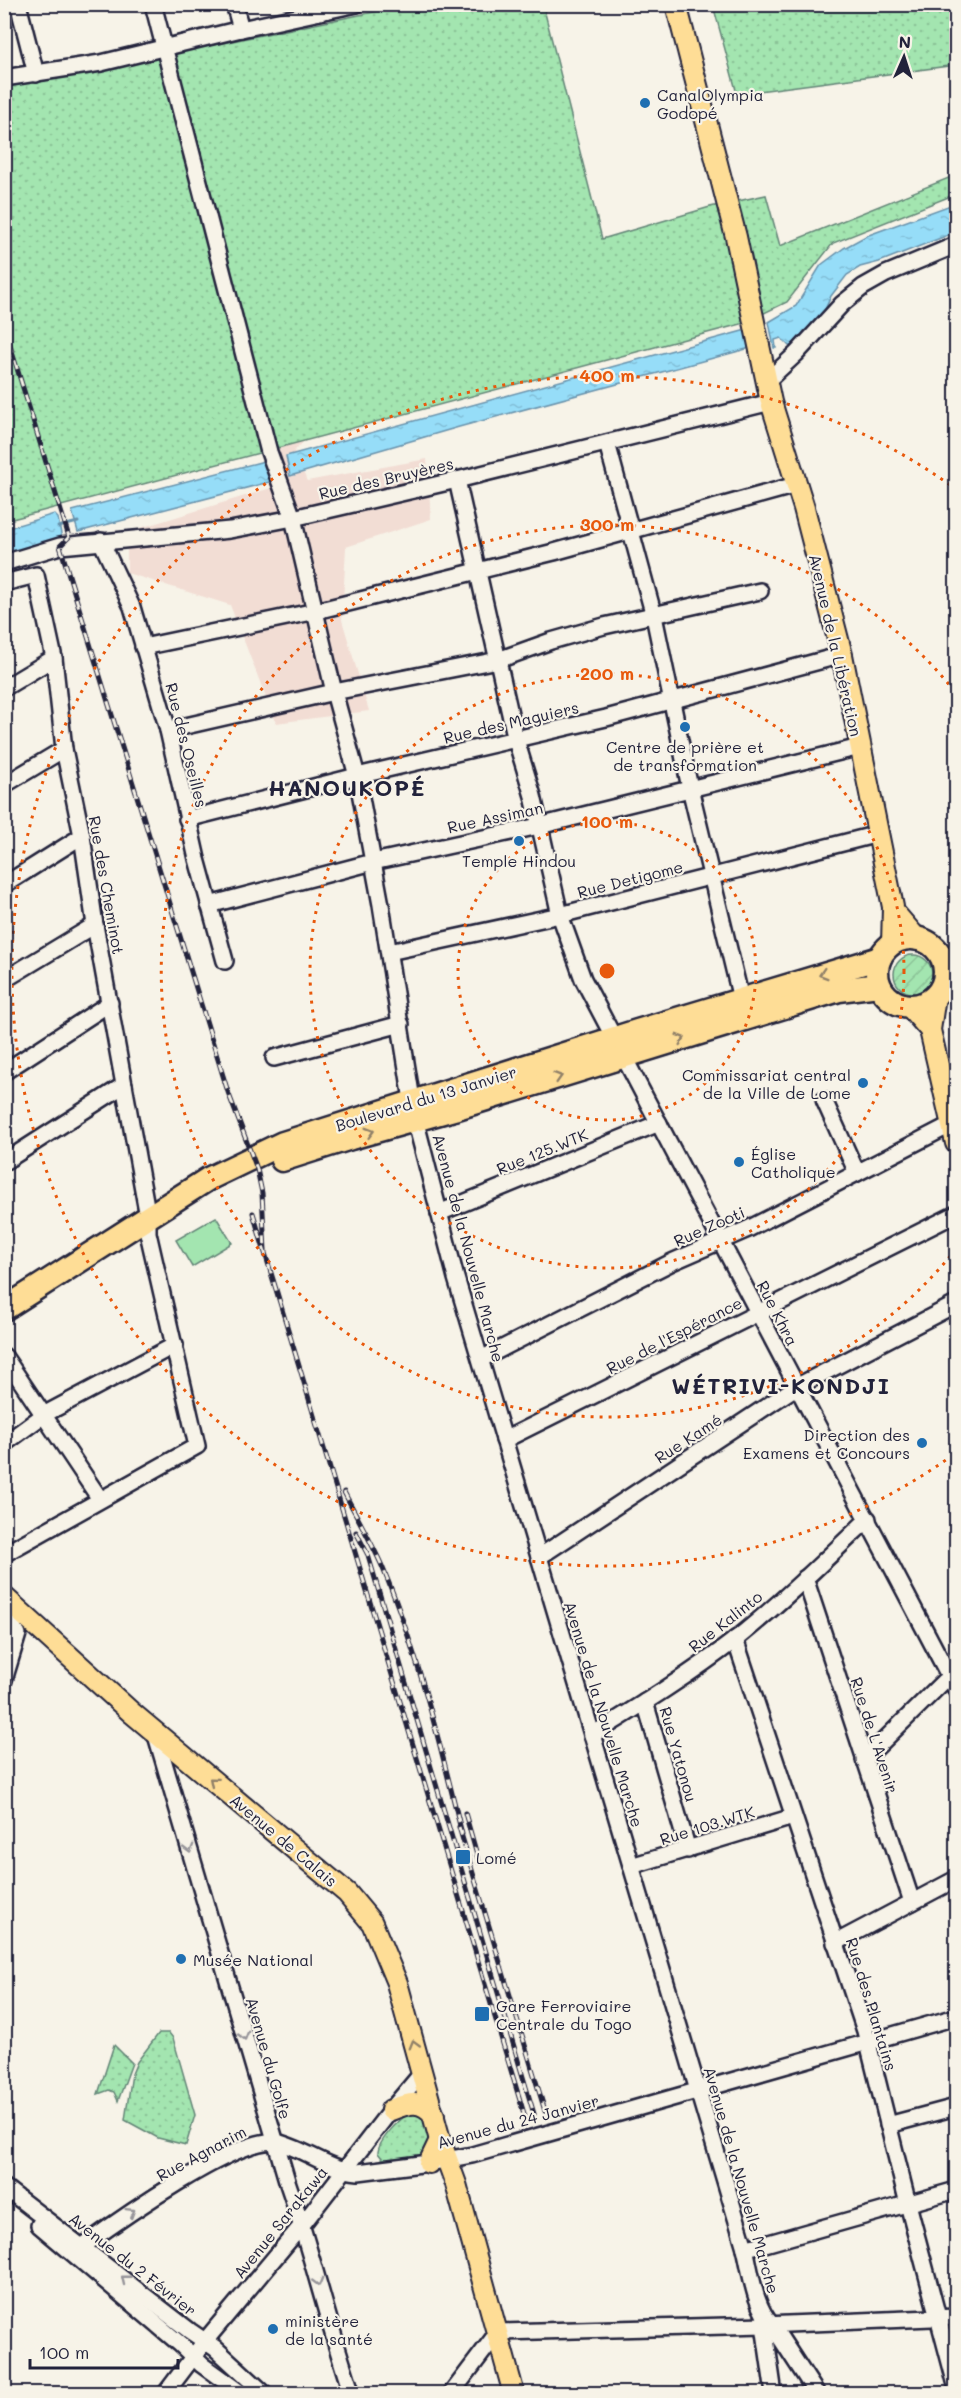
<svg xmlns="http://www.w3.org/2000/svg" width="961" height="2398" font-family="Mali,sans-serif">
<defs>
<pattern id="grass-dots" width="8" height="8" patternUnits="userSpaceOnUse" patternTransform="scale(1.5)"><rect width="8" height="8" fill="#a3e5b0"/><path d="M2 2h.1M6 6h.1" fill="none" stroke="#8cc498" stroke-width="1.8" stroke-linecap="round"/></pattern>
<pattern id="garden-furrows" width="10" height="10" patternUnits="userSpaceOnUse" patternTransform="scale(1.5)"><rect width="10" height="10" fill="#a3e5b0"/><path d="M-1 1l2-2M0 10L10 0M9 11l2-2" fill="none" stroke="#8cc498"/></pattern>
<pattern id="water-ripples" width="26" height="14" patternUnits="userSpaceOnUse" patternTransform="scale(1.5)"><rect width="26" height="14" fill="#96ddf8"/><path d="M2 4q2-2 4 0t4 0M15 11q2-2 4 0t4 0" fill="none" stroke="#81bdd6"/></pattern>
</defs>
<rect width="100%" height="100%" fill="#f7f3e8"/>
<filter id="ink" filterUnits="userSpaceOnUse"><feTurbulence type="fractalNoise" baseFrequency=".0167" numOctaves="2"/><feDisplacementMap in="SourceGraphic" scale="12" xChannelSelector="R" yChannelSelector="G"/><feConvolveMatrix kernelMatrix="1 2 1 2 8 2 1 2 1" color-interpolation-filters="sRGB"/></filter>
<g filter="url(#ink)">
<path fill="#f2ddd4" d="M223,329L312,434L294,451L307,481L427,459L431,519L346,547L342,620L369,711L276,723L230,605L127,573V532L271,488Z"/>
<g fill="url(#grass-dots)" stroke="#628476" stroke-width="1.5">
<path d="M408,5H543L602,239L710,207L766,195L780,246L956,175V194L833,243L787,302L741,324L5,521V82L140,60Z"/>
<path d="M713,5H956V65L737,94Z"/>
<path d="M159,2033H169L173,2038L195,2115L186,2145L158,2138L125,2120L132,2074L137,2062Z"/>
<path d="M114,2045L132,2063L118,2101L114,2092L109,2090L98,2094Z"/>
<path d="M413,2112L424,2117L432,2146L424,2154L388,2160L382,2158L378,2153C378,2141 402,2115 413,2112Z"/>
</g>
<path fill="#a3e5b0" stroke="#628476" stroke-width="1.5" d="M216,1217L232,1243L192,1267L176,1240Z"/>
<circle fill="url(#garden-furrows)" stroke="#628476" stroke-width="1.5" cx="913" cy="974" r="19"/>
<g fill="url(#water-ripples)" stroke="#6892ac" stroke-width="1.5">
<path d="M956,203V232L879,262L860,267L847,275L831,296L820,321L796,345L789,346L781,338L775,340L776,348H774L769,322L796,306L821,265L844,248L866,236Z"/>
<path d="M750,329L754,347L459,427L290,476L286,456Z"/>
<path d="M268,460L273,481L78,532L72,511Z"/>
<path d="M54,514L58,518L62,539L5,556V529Z"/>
</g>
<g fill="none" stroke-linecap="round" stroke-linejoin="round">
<path stroke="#6892ac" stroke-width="3" d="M58,527L78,522"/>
<g stroke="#22223b" stroke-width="20">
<g id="minor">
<path d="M18,4L36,74"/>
<path d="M153,4L269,452L293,518L334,692L357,776L381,905L415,1119L456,1278L745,2248C751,2272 754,2306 772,2325L817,2394"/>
<path d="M234,4L241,29"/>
<path d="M4,78L101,63L241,29L357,4"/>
<path d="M768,380L796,354L842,304L863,287L886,274L956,245"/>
<path d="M607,443L654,616L690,788L741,999"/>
<path d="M457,480L516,740L533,796L560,915L583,979L956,1689"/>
<path d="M101,541L132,607L168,730L197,859L225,961"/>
<path d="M4,563L60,546L230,530L293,518L457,480L771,402"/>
<path d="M4,583L36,575L54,658L64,749L82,836L95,925L148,1217V1233L197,1446L4,1554"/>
<path d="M143,647L316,611L554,552L796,485"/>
<path d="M4,688L54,658"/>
<path d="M168,730L334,692L498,660L551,641L604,626L760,591"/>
<path d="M4,785L64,749"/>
<path d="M187,819L357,776L606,718L842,655"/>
<path d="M4,885L82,836"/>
<path d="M209,905L373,862L539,826L860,747"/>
<path d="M389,952L560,915L878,834"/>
<path d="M4,980L95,925"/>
<path d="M274,1058L401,1024"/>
<path d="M4,1072L110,1003"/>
<path d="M824,1100L857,1173"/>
<path d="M4,1162L124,1085"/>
<path d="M439,1213L659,1123"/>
<path d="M4,1356L100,1499"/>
<path d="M481,1359L672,1262L748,1229L952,1124"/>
<path d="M504,1440L956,1214"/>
<path d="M4,1444L45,1414L175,1345"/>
<path d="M539,1557L796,1387L956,1304"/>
<path d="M805,1578L912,1902"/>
<path d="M4,1638L22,1612"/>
<path d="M735,1639L865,2031L908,2204L956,2385"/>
<path d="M4,1680L18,1634"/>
<path d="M645,1702L688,1850"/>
<path d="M155,1732L288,2184C312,2253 328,2324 352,2394"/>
<path d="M592,1735C641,1705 691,1674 736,1639C782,1602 825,1560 868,1519"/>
<path d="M864,1760L943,1682L956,1674"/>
<path d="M631,1866L793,1817"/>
<path d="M835,1943L956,1879"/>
<path d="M888,2125L956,2107"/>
<path d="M4,2187L190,2331L215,2348L265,2394"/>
<path d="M39,2225L180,2344L202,2365L242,2394"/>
<path d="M83,2246C116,2222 239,2135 276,2142C304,2148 329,2170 358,2172L429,2163L472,2155L956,2017"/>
<path d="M745,2248L765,2244L956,2190"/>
<path d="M765,2317L764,2325L774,2394"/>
<path d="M165,2394L205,2341L302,2225L391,2110L422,2073"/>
<path d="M451,2394L498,2332L764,2325L956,2317"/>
</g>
</g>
<g stroke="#22223b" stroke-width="24">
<g id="major">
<path d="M676,4L736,237L771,402L804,508L842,655L893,907L892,944"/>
<path d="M894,912L918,940"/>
<path d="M935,996L930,1030L956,1143"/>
<path d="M909,1006L930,1030"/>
<path d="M4,1597L132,1713L347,1893L372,1923L397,1983L440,2140L456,2184L514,2394"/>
<path d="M391,2110C409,2103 421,2099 434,2115"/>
<path d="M429,2163L440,2140"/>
</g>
</g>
<g stroke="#22223b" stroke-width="27">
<g id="highway">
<circle cx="911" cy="972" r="34"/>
<path d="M282,1160L351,1138L454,1109L839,990L879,985"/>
<path d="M4,1309L208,1179L283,1143L637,1031L880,958"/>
</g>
</g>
<use href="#minor" stroke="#f7f3e8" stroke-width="15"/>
<use href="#major" stroke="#fedd96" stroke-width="20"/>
<use href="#highway" stroke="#fedd96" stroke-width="22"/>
<g stroke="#22223b" stroke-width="5">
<g id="rail">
<path d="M4,326L69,537L60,546L228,1092L257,1169L262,1193L265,1251"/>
<path d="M253,1213L525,2117"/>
<path d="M344,1492C357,1517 371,1541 382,1566C418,1652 440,1744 462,1834"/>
<path d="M356,1532L368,1555L534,2114"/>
<path d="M465,1813L479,1862"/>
<path d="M459,1827L545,2111"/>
</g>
</g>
<use href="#rail" stroke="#f7f3e8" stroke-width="3" stroke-dasharray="9" stroke-linecap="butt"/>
</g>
<defs><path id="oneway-chevron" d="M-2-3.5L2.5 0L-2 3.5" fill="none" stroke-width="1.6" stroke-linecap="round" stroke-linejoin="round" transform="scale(1.5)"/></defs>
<g stroke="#908068">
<use href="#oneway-chevron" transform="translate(823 974) rotate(163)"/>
<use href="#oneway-chevron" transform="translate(681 1039) rotate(-17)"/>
<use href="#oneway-chevron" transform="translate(558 1077) rotate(-17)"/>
<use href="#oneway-chevron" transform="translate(370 1132) rotate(-16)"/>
<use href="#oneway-chevron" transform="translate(213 1781) rotate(-140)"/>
<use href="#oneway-chevron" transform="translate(414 2044) rotate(-106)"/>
</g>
<g stroke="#97959a">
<use href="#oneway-chevron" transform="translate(189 1849) rotate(74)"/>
<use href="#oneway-chevron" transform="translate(244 2036) rotate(74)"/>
<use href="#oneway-chevron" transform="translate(131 2212) rotate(-32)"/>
<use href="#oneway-chevron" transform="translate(125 2279) rotate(-141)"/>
<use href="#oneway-chevron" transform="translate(318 2282) rotate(75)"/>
</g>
</g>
<g fill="none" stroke="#e8590c" stroke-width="3" stroke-dasharray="3 6">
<circle cx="607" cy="971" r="149"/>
<circle cx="607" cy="971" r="297"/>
<path d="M956 1249A446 446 0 1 1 956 693"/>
<path d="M953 1455A595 595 0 1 1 953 487"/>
</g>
<g fill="#1f6fb2" stroke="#f7f3e8" stroke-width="2">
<circle cx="645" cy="103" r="6"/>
<circle cx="685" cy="727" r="6"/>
<circle cx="519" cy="841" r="6"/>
<circle cx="863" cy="1083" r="6"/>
<circle cx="739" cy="1162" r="6"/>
<circle cx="922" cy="1443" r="6"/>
<rect x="455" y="1849" width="16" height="16" rx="3"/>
<circle cx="181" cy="1959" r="6"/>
<rect x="474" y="2006" width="16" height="16" rx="3"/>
<circle cx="273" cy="2329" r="6"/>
</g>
<g text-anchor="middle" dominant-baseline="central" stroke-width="4.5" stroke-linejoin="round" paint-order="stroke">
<g font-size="16" fill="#22223b" stroke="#f7f3e8" text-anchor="start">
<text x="657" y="94">CanalOlympia<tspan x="657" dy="18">Godopé</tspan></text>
<text x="685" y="746" text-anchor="middle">Centre de prière et<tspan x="685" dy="18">de transformation</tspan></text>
<text x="519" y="860" text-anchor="middle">Temple Hindou</text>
<text x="851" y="1074" text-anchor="end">Commissariat central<tspan x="851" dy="18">de la Ville de Lome</tspan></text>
<text x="751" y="1153">Église<tspan x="751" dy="18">Catholique</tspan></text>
<text x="910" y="1434" text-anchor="end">Direction des<tspan x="910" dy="18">Examens et Concours</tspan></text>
<text x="476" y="1857">Lomé</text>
<text x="193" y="1959">Musée National</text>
<text x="496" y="2005">Gare Ferroviaire<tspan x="496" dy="18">Centrale du Togo</tspan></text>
<text x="285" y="2320">ministère<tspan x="285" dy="18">de la santé</tspan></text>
</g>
<g font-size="16" fill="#22223b" stroke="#f7f3e8">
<text transform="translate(386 478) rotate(-13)">Rue des Bruyères</text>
<text transform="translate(836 645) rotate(77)">Avenue de la Libération</text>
<text transform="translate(511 722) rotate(-13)">Rue des Maguiers</text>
<text transform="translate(187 745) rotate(76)">Rue des Oseilles</text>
<text transform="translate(495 817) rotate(-12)">Rue Assiman</text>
<text transform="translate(630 879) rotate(-14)">Rue Detigome</text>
<text transform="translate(107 885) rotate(80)">Rue des Cheminot</text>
<text transform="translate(426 1098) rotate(-17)">Boulevard du 13 Janvier</text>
<text transform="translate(542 1151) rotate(-22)">Rue 125.WTK</text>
<text transform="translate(709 1226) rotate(-24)">Rue Zooti</text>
<text transform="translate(469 1248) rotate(75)">Avenue de la Nouvelle Marche</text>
<text transform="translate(778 1313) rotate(63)">Rue Khra</text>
<text transform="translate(674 1335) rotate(-27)">Rue de l'Espérance</text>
<text transform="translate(688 1438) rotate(-33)">Rue Kamé</text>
<text transform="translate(725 1621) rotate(-38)">Rue Kalinto</text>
<text transform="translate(604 1714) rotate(73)">Avenue de la Nouvelle Marche</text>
<text transform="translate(875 1735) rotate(72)">Rue de L'Avenir</text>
<text transform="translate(679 1754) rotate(74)">Rue Yatonou</text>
<text transform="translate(707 1825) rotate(-17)">Rue 103.WTK</text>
<text transform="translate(284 1840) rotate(40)">Avenue de Calais</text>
<text transform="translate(872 2004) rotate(73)">Rue des Plantains</text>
<text transform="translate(269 2058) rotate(74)">Avenue du Golfe</text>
<text transform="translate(518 2121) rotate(-15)">Avenue du 24 Janvier</text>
<text transform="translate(201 2153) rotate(-28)">Rue Agnarim</text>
<text transform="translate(742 2180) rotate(74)">Avenue de la Nouvelle Marche</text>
<text transform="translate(280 2222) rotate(-51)">Avenue Sarakawa</text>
<text transform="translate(133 2264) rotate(38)">Avenue du 2 Février</text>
</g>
<g font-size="22" font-weight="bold" letter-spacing="1.5" fill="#22223b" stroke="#f7f3e8">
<text x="347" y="787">HANOUKOPÉ</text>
<text x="781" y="1385">WÉTRIVI-KONDJI</text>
</g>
</g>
<circle cx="607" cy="971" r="9" fill="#e8590c" stroke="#f7f3e8" stroke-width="3"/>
<g font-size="18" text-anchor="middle" font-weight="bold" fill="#e8590c" stroke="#f7f3e8" stroke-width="4.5" stroke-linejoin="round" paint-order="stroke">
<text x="607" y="382">400 m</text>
<text x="607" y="531">300 m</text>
<text x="607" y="680">200 m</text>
<text x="607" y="828">100 m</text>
</g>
<rect width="961" height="2398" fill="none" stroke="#f7f3e8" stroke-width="24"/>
<rect x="12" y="12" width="937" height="2374" fill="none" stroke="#22223b" stroke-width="2" filter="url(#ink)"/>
<g transform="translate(904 57) rotate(3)" stroke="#f7f3e8" stroke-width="4.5" paint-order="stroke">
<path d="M0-4.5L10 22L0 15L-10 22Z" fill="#22223b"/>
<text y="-9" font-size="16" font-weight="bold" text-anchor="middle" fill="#22223b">N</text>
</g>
<path d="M30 2359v9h148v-9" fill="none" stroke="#22223b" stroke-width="3"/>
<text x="39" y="2359" font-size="18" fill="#22223b" stroke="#f7f3e8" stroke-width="4.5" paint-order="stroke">100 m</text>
</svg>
